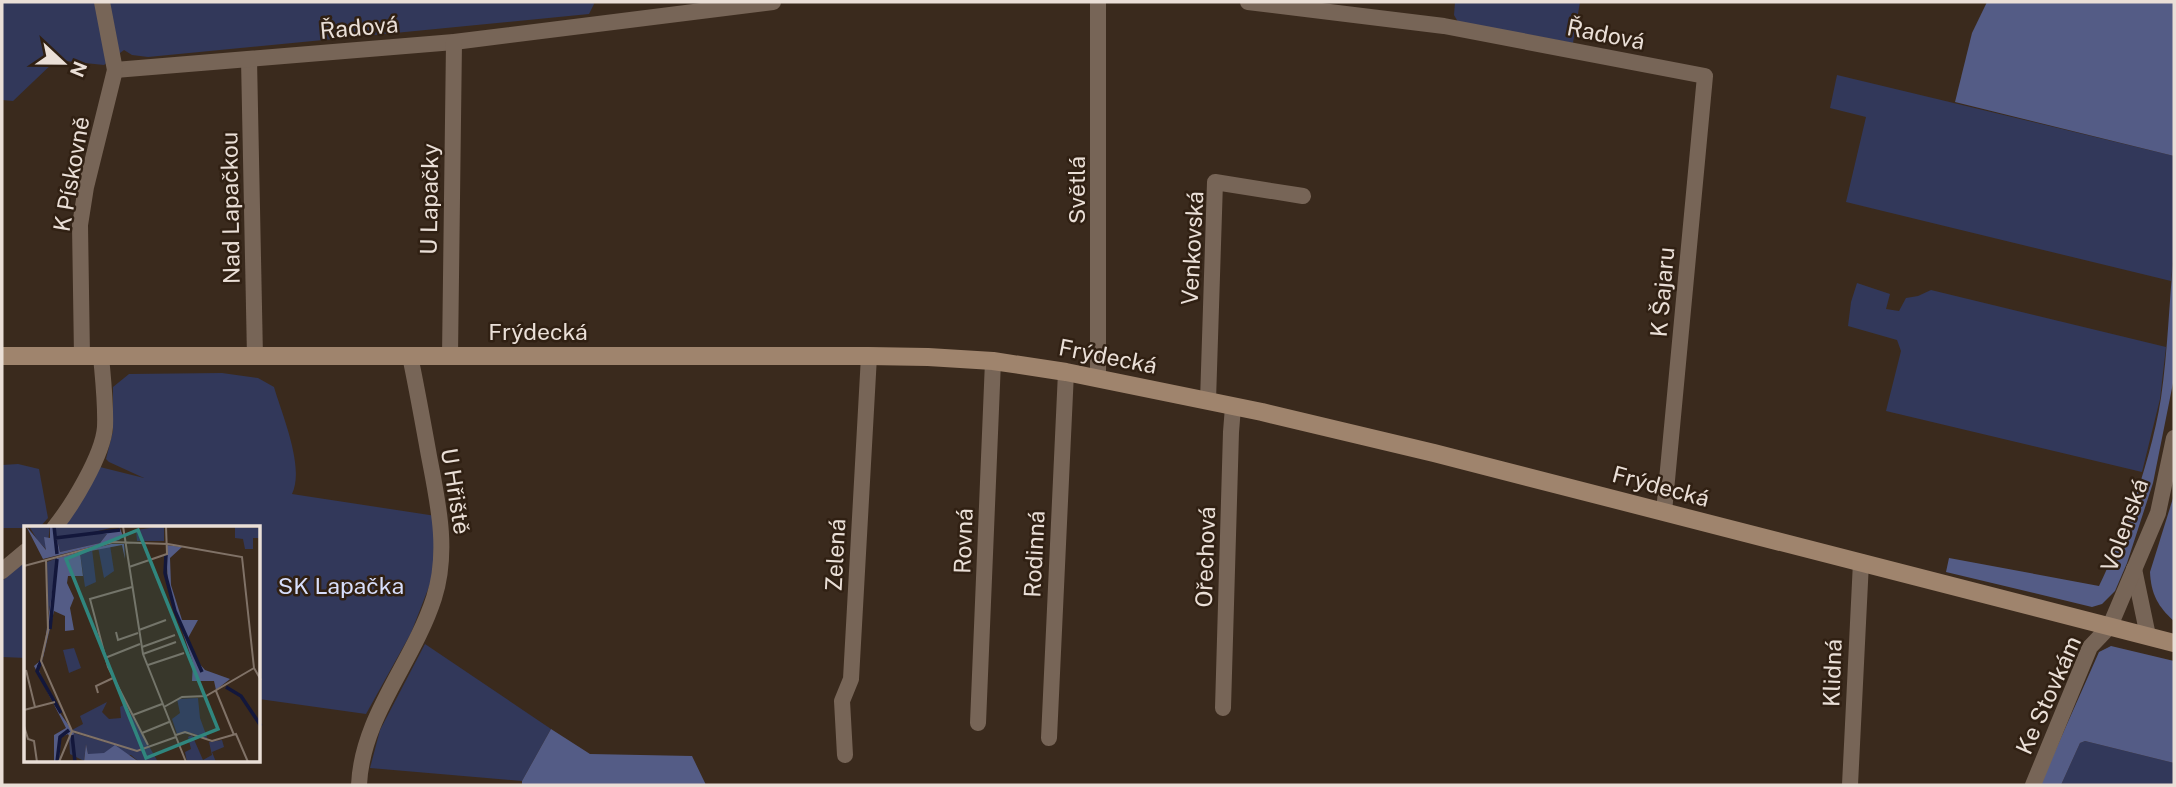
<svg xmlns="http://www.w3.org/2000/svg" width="2176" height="787" font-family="'Public Sans',sans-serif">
<rect width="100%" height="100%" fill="#3a2a1d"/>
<g fill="#32385a">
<path d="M2,2H593L594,4L589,14L148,57L132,55L124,50L104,65L56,60L13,101L2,100Z"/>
<path d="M1455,2H1580L1573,43L1458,22L1454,15Z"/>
<path d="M1837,75L2174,156V253L2171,281L1846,202L1866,117L1830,108Z"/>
<path d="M1857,283L1890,294L1886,309L1899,311L1906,298L1918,296L1931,290L2166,347L2160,399L2142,472L1886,411L1901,351L1897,340L1848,326L1851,302Z"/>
<path d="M222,373L258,378L274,387C282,415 305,467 292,494L436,516L432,579L411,633L366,714L259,699V528H63L100,467L144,478L109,462L106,459L113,431V387L129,374Z"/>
<path d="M18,464L39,469L48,518L39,528H2V465Z"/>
<path d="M26,560V658L2,657V581Z"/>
<path d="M425,644L551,729L522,781L370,768L380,730Z"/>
<path d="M2085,741L2174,763V785H2061L2080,743Z"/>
</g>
<g fill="#545c86">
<path d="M1987,2H2174V156L1955,102L1972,33Z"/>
<path d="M2174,253V378L2153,483L2127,563L2115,591L2102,604L2092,607L1946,572L1949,558L2099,586C2126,530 2151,460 2161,398C2168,350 2169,301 2174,253Z"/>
<path d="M2174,495V621C2158,607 2151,594 2150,572Z"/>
<path d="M2111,646L2174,661V763L2085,741L2080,743L2061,785H2040L2099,652Z"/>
<path d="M551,729L590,754L692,756L706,785H522V781Z"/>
</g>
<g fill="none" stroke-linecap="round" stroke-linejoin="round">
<g stroke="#776557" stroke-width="16">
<path d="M1248,2L1444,26L1705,76L1664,512"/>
<path d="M249,59L255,357"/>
<path d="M115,70L454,42L773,2"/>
<path d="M82,356L80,225L86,187L115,70L102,2"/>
<path d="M450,356L454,42"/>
<path d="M1098,379V2"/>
<path d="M1208,401L1215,182L1303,196"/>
<path d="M54,528C72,506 103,455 105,427C106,404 103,379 101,356"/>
<path d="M2134,569L2148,636"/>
<path d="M2,571L26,551"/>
<path d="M1223,708L1231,432L1233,407"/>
<path d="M978,723L993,361"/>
<path d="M1049,738L1066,372"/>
<path d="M845,755L842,701L851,679L869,356"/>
<path d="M359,785C362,716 413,663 434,598C449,551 438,503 429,456C423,423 417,389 410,356"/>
<path d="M1850,785L1861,562"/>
<path d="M2033,785L2090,647L2110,626L2158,513L2174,438"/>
</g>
<path stroke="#9f846d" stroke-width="18" d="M2,356H869L928,357L993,361L1066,372L1262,412L1434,453L2174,643"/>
</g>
<g text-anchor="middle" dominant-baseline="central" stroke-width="5" stroke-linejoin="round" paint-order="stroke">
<g font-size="23" fill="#eadfd7" stroke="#302013">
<text transform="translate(359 27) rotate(-5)">Řadová</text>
<text transform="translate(1606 34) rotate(11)">Řadová</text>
<text transform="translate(71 174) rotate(-80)">K Pískovně</text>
<text transform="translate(1076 190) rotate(-90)">Světlá</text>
<text transform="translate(429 199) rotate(-89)">U Lapačky</text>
<text transform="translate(230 208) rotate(-91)">Nad Lapačkou</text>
<text transform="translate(1192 248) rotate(-87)">Venkovská</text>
<text transform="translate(1662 292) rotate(-85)">K Šajaru</text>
<text x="538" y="331">Frýdecká</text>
<text transform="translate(1108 356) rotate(11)">Frýdecká</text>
<text transform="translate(1661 486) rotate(15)">Frýdecká</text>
<text transform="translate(456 491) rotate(81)">U Hřiště</text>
<text transform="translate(2124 525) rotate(-70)">Volenská</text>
<text transform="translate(963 541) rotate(-88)">Rovná</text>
<text transform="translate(1034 554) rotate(-87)">Rodinná</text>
<text transform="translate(835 555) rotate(-87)">Zelená</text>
<text transform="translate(1205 557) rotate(-88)">Ořechová</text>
<text transform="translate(1832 673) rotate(-88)">Klidná</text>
<text transform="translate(2048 695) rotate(-66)">Ke Stovkám</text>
</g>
<g font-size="23" fill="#d7defb" stroke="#302013">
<text x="341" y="585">SK Lapačka</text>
</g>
</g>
<g transform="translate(24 526)">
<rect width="236" height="236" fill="#3a2a1d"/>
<path d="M5,0H26L23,24L14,15ZM30,0H95L70,6L83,8L76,17L36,26ZM140,0V15H113L112,4ZM211,1L236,2V12H229V23H221L219,13L211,12ZM86,19L90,45L80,52L74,21ZM68,23L72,56L61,61L56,27ZM33,32L32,54L24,88L23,36ZM50,122L57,142L45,147L39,124ZM174,172L176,192L184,214L168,207L153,208L148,193L156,187L153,173ZM83,176L78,186L85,193L97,192L96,181L101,178L134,236H115L107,229L64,228L62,218L60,235L46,228L45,212L50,214V207L112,225L48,204L59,198L56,190ZM168,209L179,234L188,229L185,216L198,214L200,221L188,226L192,236H163L161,226L167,223L164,211Z" fill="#32385a"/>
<path d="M2,0L22,24L20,11L26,12V0H30L36,26L76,17L83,8L72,7L96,4L95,0L99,10L95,14L19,33ZM87,18H100L101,33L98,19L56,27L59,50H44L43,57L50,72L46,82L50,104L41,105V90L30,85L18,136L33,32ZM142,19L158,21L146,32L147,59L158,94H174L164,112L173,135L181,144L206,153L192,164L190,155H168L169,137L144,62ZM16,135L13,140L29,177L50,207L48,216L44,208L37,211L35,236H30V209L42,202L10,140ZM62,218L64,228L80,227L91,219L115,236H60Z" fill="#545c86"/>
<path fill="none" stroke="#13173b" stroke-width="3.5" d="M30,0L33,28M31,12L96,4M142,29L141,47L151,85L178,146M26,103L33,33M17,135L13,145L37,187M202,161L217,170L237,200M48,209L51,236M33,236L36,211L45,204"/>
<path fill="none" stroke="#807267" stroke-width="2" d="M99,0L119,128L162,236M22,34L24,104L17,135L48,205M0,40L89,16L144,18L218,31L230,142L237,154M105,41L143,28L142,0M108,61L66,73L84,141L124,219M115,104L142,94M92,106L94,114L114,107M118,121L151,109M119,128L152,116M81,132L116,118M124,139L160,127M2,144L11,181M192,165L210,209M74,167L72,160L89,152M140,181L158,171L182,170L230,142M0,184L31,176M109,189L138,178M0,200L4,213L10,215L13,236M48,205L113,225L152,211M118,207L145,196M152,209L161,206L188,215L212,208L224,236M35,236L48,205"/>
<path fill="#30867e" fill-opacity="0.15" stroke="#30867e" stroke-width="3.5" d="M114,4L194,203L122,232L42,33Z"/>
<rect width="236" height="236" fill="none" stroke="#eadfd7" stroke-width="3.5"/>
</g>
<rect width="2176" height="787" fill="none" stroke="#eadfd7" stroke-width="7"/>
<g transform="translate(63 63) rotate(112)" stroke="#302013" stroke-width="5" paint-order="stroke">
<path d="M0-5L12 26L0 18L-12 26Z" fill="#eadfd7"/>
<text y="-10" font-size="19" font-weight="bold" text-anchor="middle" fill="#eadfd7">N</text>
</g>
</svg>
